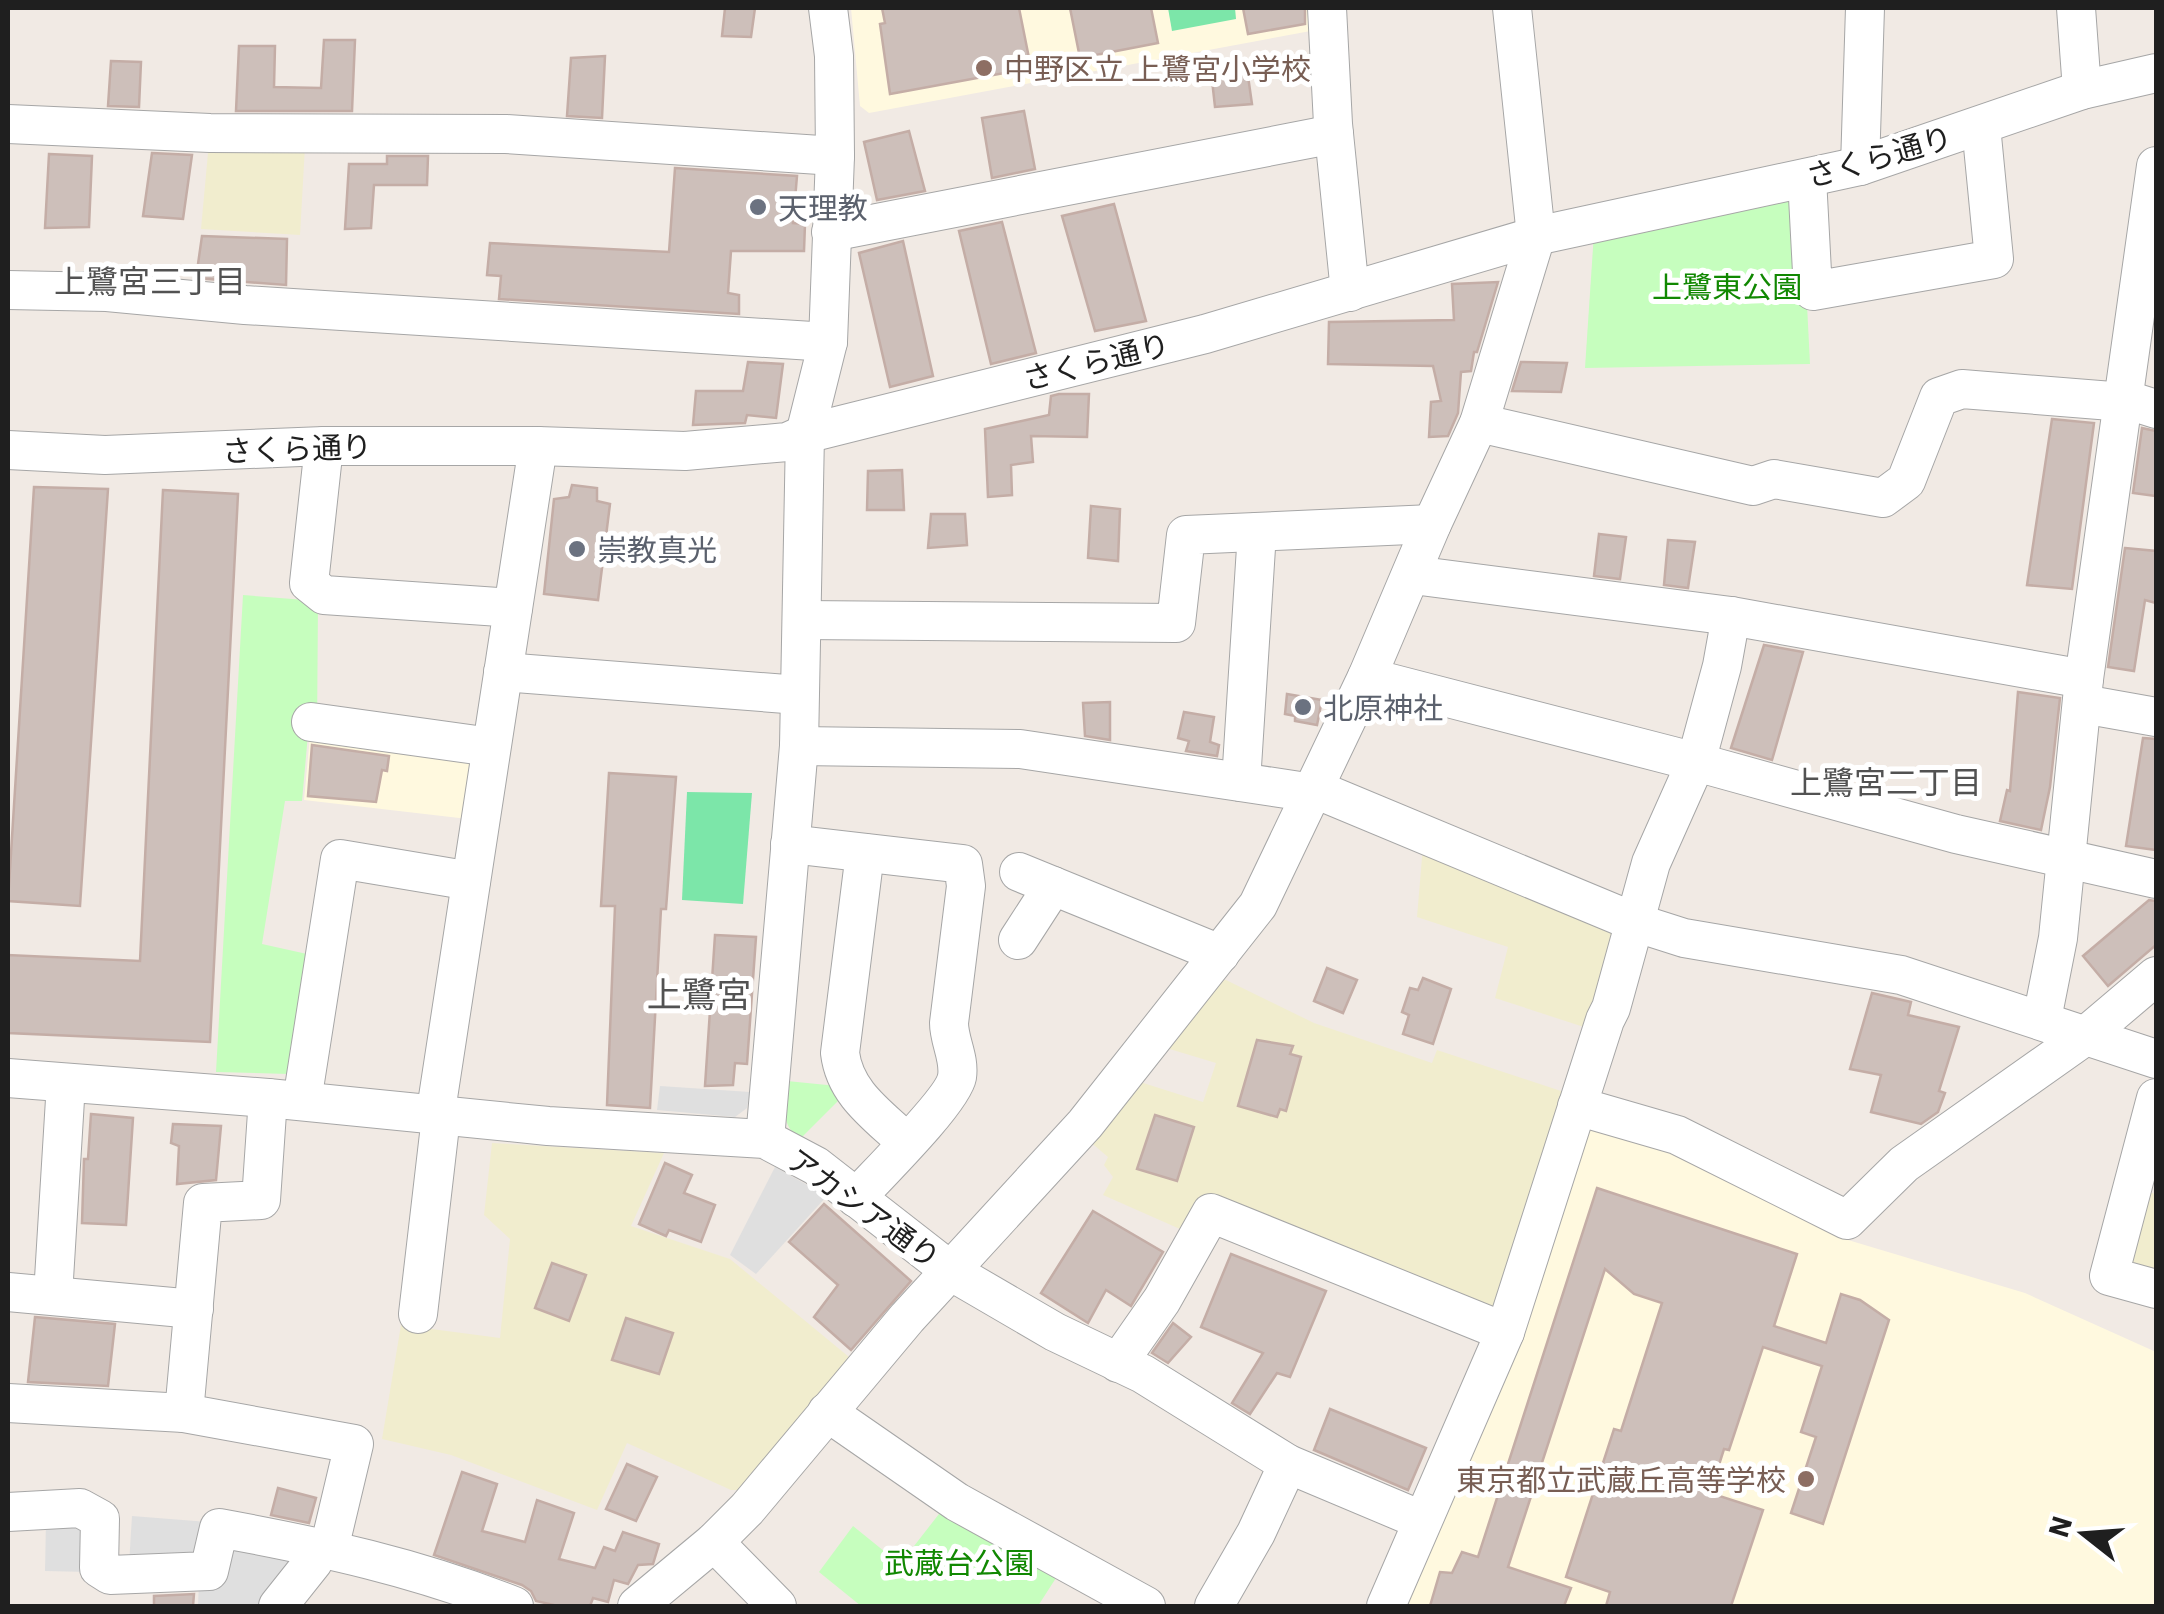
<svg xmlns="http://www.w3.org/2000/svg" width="2164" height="1614" font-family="'IBM Plex Sans','Noto Sans JP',sans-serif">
<rect width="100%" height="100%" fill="#f1eae4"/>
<g fill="#fff9df">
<path d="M851,8H1322L1316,30L869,113L860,106Z"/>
<path d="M310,736L473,753L468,819L304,800Z"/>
<path d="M1593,1123L1673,1146L1848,1240L2025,1293L2156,1352V1606H1402L1583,1129Z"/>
</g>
<g fill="#f1edce">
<path d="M209,142L305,146L300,235L201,229Z"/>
<path d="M1423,846L1626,929L1593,1030L1495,998L1508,947L1417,917Z"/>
<path d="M1226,980L1314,1023L1432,1063L1437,1050L1573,1095L1502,1314L1207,1200L1189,1233L1103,1195L1113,1177L1104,1165L1108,1157L1088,1140L1137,1081L1203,1102L1216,1063L1163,1047L1212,981Z"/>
<path d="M492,1143L664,1153L631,1226L730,1259L849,1357L743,1490H731L627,1443L597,1510L451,1455L382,1439L401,1325L500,1338L510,1239L484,1215Z"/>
<path d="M2147,1192L2156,1194V1277L2124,1268Z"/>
</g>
<g fill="#c6febe">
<path d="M1801,186L1810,364L1585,368L1594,233Z"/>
<path d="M243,595L318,601L317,735L308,734L302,801H285L262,944L316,956L289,1074L216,1072Z"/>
<path d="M787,1081L837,1086L844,1095L800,1139C779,1124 785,1104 787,1081Z"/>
<path d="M946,1505L1063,1567L1038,1606H861L819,1572L853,1526L900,1564Z"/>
</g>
<g fill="#7ce6a9">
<path d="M1168,8H1235L1236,19L1172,31Z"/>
<path d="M687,792L752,793L743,904L682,900Z"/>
</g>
<g fill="#dfdfdf">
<path d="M660,1086L750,1092L747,1108L735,1117L657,1110Z"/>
<path d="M775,1167L827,1196L756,1274L730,1255Z"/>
<path d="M132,1516L208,1522L201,1562L129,1565Z"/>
<path d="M46,1521L91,1529L89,1572L45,1571Z"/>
<path d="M224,1545L300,1553L266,1606H198L199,1581Z"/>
</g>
<g fill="#cdbfba" stroke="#c4ada6" stroke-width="2.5">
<path d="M725,8H755L751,37L722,36Z"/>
<path d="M882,8H1019L1031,68L890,94L880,24L885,23Z"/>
<path d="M1070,8H1151L1158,43L1080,58Z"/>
<path d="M1243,8H1305V24L1248,34Z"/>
<path d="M324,40H355L352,111H236L239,46H275L274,87L321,88Z"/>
<path d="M605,56L602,118L567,116L571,58Z"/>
<path d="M111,61L141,62L139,107L108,106Z"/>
<path d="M1246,62L1252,104L1215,107L1211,71Z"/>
<path d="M1024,111L1035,169L992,178L982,118Z"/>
<path d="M909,131L925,191L877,200L864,142Z"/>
<path d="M152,153L192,155L183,219L143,216Z"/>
<path d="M49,154L92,156L89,227L45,228Z"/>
<path d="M387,156H428L427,185H374L371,228L345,229L349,164H387Z"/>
<path d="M675,168L797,176L793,223L805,224L804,251H731L728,293L739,295V314L499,299L501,276L487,275L490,243L669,252Z"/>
<path d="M1114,204L1146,321L1095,331L1062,216Z"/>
<path d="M1002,222L1036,353L991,364L959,231Z"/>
<path d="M202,236L287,239L286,285L196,278Z"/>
<path d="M903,241L933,376L890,387L859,253Z"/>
<path d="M1498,282L1477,352H1474L1471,371L1461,372L1458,413L1448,436L1429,437L1431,402L1441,401L1433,366L1328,364L1329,322L1454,320L1452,284Z"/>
<path d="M748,362L783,364L776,418L747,415L745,423L693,425L696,391H743Z"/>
<path d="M1521,362L1567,363L1561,392L1512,391Z"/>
<path d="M1059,394H1089L1087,437L1031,436L1033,462L1011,465L1012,495L988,497L985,429L1049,415L1051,396Z"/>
<path d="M2052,419L2094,423L2072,589L2027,585Z"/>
<path d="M2142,428L2156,431V496L2133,493Z"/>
<path d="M902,470L904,510H867L868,471Z"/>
<path d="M572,485L597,488V501L610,504L598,600L544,594L554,499L569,497Z"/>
<path d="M34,487L108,489L80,906L8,901Z"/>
<path d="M163,490L238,494L210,1042L8,1033V955L140,961Z"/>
<path d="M1091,506L1120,509L1118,561L1088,558Z"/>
<path d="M931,514H965L967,545L928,548Z"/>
<path d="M1599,534L1626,537L1620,579L1594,576Z"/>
<path d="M1668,540L1695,542L1688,588L1664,585Z"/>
<path d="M2125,548L2156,551V603L2145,600L2134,671L2108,667Z"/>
<path d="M1764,645L1803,652L1772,760L1731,748Z"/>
<path d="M2018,692L2060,698L2050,787L2041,830L2000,821L2007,790L2010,791Z"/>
<path d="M1287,694L1322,700L1317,725L1295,721V716L1285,714Z"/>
<path d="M1110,702V740L1085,736L1083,703Z"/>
<path d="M1184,712L1214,717L1210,742L1219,745L1217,756L1186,751L1189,741L1178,738Z"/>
<path d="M2143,738L2156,739V850L2126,846Z"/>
<path d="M312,745L389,756L387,771L382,770L376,802L308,796Z"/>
<path d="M609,773L676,777L666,909H661L650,1108L607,1105L615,906H601Z"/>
<path d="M2149,900L2156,901V945L2108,986L2083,956Z"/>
<path d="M715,935L756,937L747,1064L735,1063L733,1085L705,1086Z"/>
<path d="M1327,968L1357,980L1343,1013L1314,1001Z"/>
<path d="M1423,978L1451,989L1433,1044L1403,1034L1409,1015L1402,1012L1410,988L1418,990Z"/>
<path d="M1872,993L1911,1002L1908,1015L1959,1027L1939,1091L1945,1093L1938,1112L1921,1124L1871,1112L1881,1075L1850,1069Z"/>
<path d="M1257,1040L1293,1046L1290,1054L1301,1057L1286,1111L1280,1109L1277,1117L1238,1106Z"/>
<path d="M91,1114L133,1118L126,1225L82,1223L84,1159H88Z"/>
<path d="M1155,1115L1194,1127L1177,1181L1137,1169Z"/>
<path d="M173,1124L221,1126L216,1180L177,1184L179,1146L171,1143Z"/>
<path d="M665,1163L692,1175L684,1193L715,1205L701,1242L669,1230L666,1236L639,1224Z"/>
<path d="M1597,1188L1797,1254L1774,1326L1826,1343L1841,1294L1860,1300L1889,1320L1823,1524L1791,1513L1816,1437L1801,1432L1822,1366L1763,1347L1729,1450L1724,1449L1710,1493L1763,1510L1731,1606H1606L1610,1592L1566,1577L1614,1429L1621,1431L1662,1303L1634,1294L1605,1269L1508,1567L1571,1588L1564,1606H1430L1440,1572L1452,1573L1462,1552L1478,1557Z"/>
<path d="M824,1204L911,1281L851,1350L814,1317L838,1285L789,1242Z"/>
<path d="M1093,1211L1163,1252L1131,1306L1106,1290L1088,1323L1041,1293Z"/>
<path d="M1231,1254L1326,1291L1290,1377L1277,1373L1250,1414L1232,1403L1263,1353L1201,1327Z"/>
<path d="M552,1263L586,1275L569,1321L535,1308Z"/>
<path d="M35,1317L115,1324L108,1386L28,1382Z"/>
<path d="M626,1318L673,1333L659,1374L612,1360Z"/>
<path d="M1173,1323L1191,1337L1168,1363L1152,1353Z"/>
<path d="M1330,1409L1426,1448L1408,1490L1314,1450Z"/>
<path d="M627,1464L657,1477L636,1521L606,1509Z"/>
<path d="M462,1472L497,1484L482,1531L525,1542L537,1500L574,1513L559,1559L595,1568L604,1547L615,1551L623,1532L659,1544L653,1564L638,1565L628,1584L614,1580L608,1602L593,1598L590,1606H558L536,1601L531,1591L522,1585L434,1555Z"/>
<path d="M278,1488L316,1498L309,1523L271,1515Z"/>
<path d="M194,1594L193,1606H154V1596Z"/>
</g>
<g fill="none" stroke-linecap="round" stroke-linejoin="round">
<g stroke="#a6a6a6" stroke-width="40">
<g id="minor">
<path d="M1327,8L1333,124L1350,292"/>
<path d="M2076,8L2082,90"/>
<path d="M8,124L210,133L506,134L835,156"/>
<path d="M1860,166L1865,8"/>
<path d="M1807,178L1813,291L1994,259L1981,126"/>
<path d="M831,232L1334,134"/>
<path d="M8,290L107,292L245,305L828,342"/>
<path d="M1479,423L1753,486L1774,479L1883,498L1906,481L1939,397L1962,389L2137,403L2156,409"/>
<path d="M324,446L309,583L324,595L513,608"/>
<path d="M8,450L105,455L324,446H538L685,451L787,442L805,434L1205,334L1536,236L1860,166L2082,90L2156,73"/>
<path d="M1413,575L1731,616L2084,679"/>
<path d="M802,620L1176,623L1186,535L1432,524"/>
<path d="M503,672L799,695"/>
<path d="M1367,677L1696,762L1956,834L2156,879"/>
<path d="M2083,704L2156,717"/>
<path d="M311,722L491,747"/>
<path d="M799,746L1020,749L1313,793"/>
<path d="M1241,782L1257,532"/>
<path d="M1315,789L1637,923L1684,938L1901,975L2156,1059"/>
<path d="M790,844L963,864L966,886L949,1023C949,1041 960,1058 957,1077C953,1100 876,1176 856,1198"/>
<path d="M865,853L840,1053C845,1094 878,1115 906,1142"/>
<path d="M1019,872L1220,954"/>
<path d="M1018,940L1053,886"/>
<path d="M2042,1019L2058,938L2084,679L2156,166"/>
<path d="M8,1078L268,1098L548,1126L765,1139L816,1166L952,1272L1055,1332L1143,1374L1288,1464L1421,1520"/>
<path d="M2156,1098L2109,1276L2156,1289"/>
<path d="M302,1101L340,859L471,881"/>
<path d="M1577,1106L1677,1135L1847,1220L1904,1164L2084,1037L2156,976"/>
<path d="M435,1117L538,446"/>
<path d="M765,1139L799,746L805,434L828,342L835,156L834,56L828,8"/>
<path d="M8,1292L194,1309"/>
<path d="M53,1295L66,1083"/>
<path d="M418,1314L441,1117"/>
<path d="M1118,1363L1162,1300L1211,1213L1505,1332"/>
<path d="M8,1403L184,1413L354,1444L329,1549"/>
<path d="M827,1412L957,1502L1146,1606"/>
<path d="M184,1413L203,1203L261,1200L268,1098"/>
<path d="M8,1512L80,1508L100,1519L99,1568L110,1575L209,1571L219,1528C323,1547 415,1567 514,1606"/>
<path d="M714,1542L777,1606"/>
<path d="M278,1606L313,1562L320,1547"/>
<path d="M637,1606L714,1542L747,1509L907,1318L1085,1124L1258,905L1367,677L1432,524L1479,423L1536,236L1512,8"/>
<path d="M1214,1606L1256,1533L1288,1464"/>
<path d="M1386,1606L1505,1332L1605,1020L1611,1008L1651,863L1696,762L1722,666L1731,616"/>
</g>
</g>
<use href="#minor" stroke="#fff" stroke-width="38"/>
</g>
<g fill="#8d6e63" stroke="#fff" stroke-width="4">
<circle cx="984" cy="68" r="10"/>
<circle cx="1806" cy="1479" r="10"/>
</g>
<g fill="#6b7280" stroke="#fff" stroke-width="4">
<circle cx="758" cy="207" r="10"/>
<circle cx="577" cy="549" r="10"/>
<circle cx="1303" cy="707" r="10"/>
</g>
<g text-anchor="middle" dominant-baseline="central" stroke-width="10" stroke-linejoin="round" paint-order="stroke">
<g font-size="30" fill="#785e54" stroke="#fff" text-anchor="start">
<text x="1004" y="68">中野区立 上鷺宮小学校</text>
<text x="1786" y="1479" text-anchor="end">東京都立武蔵丘高等学校</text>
</g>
<g font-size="30" fill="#1f1f1f" stroke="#fff">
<text transform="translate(1879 156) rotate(-16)">さくら通り</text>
<text transform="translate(1096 361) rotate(-14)">さくら通り</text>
<text transform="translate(297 448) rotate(-2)">さくら通り</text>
<text transform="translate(864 1208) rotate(36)">アカシア通り</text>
</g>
<g font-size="30" fill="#5b616d" stroke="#fff" text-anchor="start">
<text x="778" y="207">天理教</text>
<text x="597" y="549">崇教真光</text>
<text x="1323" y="707">北原神社</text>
</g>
<g font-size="30" fill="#118802" stroke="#fff">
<text x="1727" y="286">上鷺東公園</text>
<text x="959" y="1562">武蔵台公園</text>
</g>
<g font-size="32" fill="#525252" stroke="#fff">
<text x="150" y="281">上鷺宮三丁目</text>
<text x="1886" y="782">上鷺宮二丁目</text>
</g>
<g font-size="35" fill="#525252" stroke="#fff">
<text x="699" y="994">上鷺宮</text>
</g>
</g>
<rect width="2164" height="1614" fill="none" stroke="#1f1f1f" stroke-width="20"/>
<g transform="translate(2084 1534) rotate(287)" stroke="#ffffff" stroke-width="8" paint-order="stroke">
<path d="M0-8L18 38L0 25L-18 38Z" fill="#1f1f1f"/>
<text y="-15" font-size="28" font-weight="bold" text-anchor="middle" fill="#1f1f1f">N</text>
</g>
</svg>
